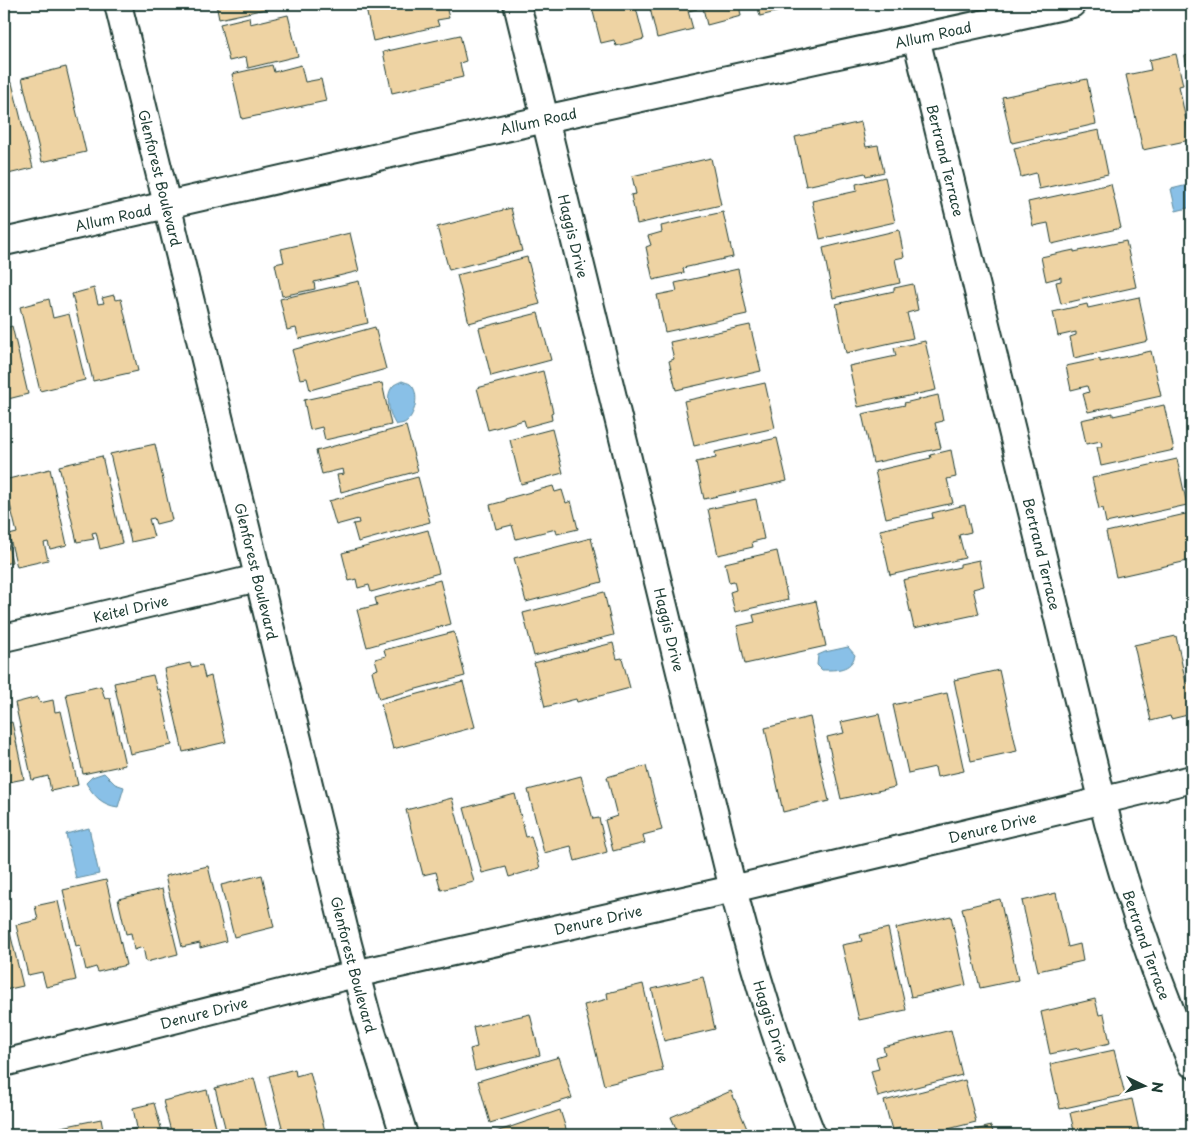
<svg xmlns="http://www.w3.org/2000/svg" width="1196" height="1139" font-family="'Playpen Sans',sans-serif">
<rect width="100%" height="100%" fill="#fff"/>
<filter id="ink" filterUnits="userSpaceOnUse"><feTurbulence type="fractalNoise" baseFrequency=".02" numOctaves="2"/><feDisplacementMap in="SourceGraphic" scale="10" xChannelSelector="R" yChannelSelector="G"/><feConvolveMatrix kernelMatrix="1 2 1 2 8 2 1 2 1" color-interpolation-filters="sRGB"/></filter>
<g filter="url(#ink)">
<g fill="#89c0e7" stroke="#5f8c9f">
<path d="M1192,184V207L1176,211L1171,189Z"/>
<path d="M402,381C404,382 409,383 410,384C421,392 415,418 404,423C402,424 397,424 396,425C389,415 384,394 394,385C397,383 400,382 402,381Z"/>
<path d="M848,647L855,655C851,671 836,670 822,670L817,665L818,655L825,652Z"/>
<path d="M104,773L115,784L124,787L118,807C102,805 94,796 86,783L92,777Z"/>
<path d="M89,828L99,874L76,879L66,834Z"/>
</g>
<g fill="#eed3a3" stroke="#1f3d34">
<path d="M216,4H269L270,8L219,19Z"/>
<path d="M365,4H452L446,6L449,18L437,20L439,26L373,41Z"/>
<path d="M591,4H635L644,39L616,46L614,40L601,43Z"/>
<path d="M649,4H696L697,9L688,11L693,29L657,38Z"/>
<path d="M702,4H739L741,16L707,25Z"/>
<path d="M757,4H795L796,7L760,16Z"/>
<path d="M288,15L298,56L248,68L246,57L229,61L220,24L249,17L250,24Z"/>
<path d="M460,35L466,61L460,63L463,77L392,93L383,52Z"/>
<path d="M1176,54L1183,85L1179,86L1190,140L1143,150L1126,75L1151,70L1149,60Z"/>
<path d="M1192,54V91L1185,56Z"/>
<path d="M272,65L274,72L301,65L305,82L321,79L326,101L242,119L232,74Z"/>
<path d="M66,67L86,152L42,162L22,78Z"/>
<path d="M1087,79L1096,124L1012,143L1002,97Z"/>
<path d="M12,83L33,168L4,175V85Z"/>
<path d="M861,122L866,147L878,145L884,172L866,176L865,173L806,186L795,137Z"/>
<path d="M1099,130L1108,174L1039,189L1036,173L1021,177L1014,148Z"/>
<path d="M711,158L721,205L637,224L631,195L636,194L632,176Z"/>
<path d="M885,177L895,222L820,239L812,201L857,191L856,184Z"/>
<path d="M1111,184L1121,228L1052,244L1048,223L1033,226L1028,202Z"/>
<path d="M511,208L522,251L449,270L437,227Z"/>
<path d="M723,212L733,257L683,268L684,273L653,280L646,247L651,245L648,236L662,232L661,226Z"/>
<path d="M899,230L904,257L895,259L900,283L833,298L823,248Z"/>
<path d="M350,233L359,271L314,282L315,289L282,296L275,264L284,262L281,249Z"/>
<path d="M1126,241L1136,287L1061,304L1056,282L1061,281V277L1046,281L1041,257L1074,250V252Z"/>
<path d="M527,257L540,304L469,323L457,275Z"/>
<path d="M738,269L747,314L665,332L657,295L677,291L675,283Z"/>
<path d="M359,281L368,323L299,339L296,328L287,330L280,299Z"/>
<path d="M913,284L918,310L907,313L913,338L846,353L836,304L894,291V288Z"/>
<path d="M94,288L98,304L104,303L102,298L114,295L115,300L121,299L138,371L93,381L72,294Z"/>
<path d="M1139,297L1148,341L1074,358L1070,337L1076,335V332L1058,336L1053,312L1087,304L1088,308Z"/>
<path d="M49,299L53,318L69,314L85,380L40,391L20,307Z"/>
<path d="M538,313L551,360L491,376L479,328Z"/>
<path d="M750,325L761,371L676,390L669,361L674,359L670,342Z"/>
<path d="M12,326L28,394L4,400V329Z"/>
<path d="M375,327L386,369L310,390L307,378L300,379L292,350Z"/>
<path d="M925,341L936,390L858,407L849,366L896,356L894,348Z"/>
<path d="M1151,351L1161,396L1088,412L1083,394L1089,392L1087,386L1071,390L1066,366L1100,359V362Z"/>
<path d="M543,371L553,412L551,413L552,420L526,427L524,420L488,430L477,388Z"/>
<path d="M382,383L391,425L325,440L322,427L310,430L304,400Z"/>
<path d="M765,383L775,428L694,446L684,401Z"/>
<path d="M938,395L943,421L935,423L941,448L873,463L862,414L905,405L904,403Z"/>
<path d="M1164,405L1174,450L1101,466L1097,447H1102L1101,441L1086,444L1081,420L1113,413V416Z"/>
<path d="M406,426L418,471L341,492L337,475L344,474L343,469L322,474L316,451Z"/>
<path d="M552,429L563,473L521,484L510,440Z"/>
<path d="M777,438L787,481L704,499L696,462L716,458L715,452Z"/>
<path d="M155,444L172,520L156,524L154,518L149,519L154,537L131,542L110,454Z"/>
<path d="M951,450L956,477L947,479L953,503L886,518L875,471L931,458L930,455Z"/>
<path d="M102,456L122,543L100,549L96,532L92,533L94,539L77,542L59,466Z"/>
<path d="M1177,459L1187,505L1106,523L1103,508L1099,509L1092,478Z"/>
<path d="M50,469L67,545L50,549L48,542L44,543L48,560L17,567L9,535L17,533L4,480Z"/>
<path d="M418,477L430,522L358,542L353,524L359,523L358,519L336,525L329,501Z"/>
<path d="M553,486L555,492L562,490L566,503L571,501L578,529L557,534L556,529L516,539L512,525L496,529L490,505L505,501V499Z"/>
<path d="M756,499L764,539L752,542L753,547L718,555L708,509Z"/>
<path d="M965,505L971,532L959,535L965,558L890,575L880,530L933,518L932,513Z"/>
<path d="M1190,513L1192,525V560L1116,577L1106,532Z"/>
<path d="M4,528L12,562L4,564Z"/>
<path d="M428,530L439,573L371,592L369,585L358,588L356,579L349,581L342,553Z"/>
<path d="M591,538L602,582L526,602L514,558Z"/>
<path d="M777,551L788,600L735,612L730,592L736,590L734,581L729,582L725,563Z"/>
<path d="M979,560L984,586L973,589L979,614L914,628L903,580L960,567V564Z"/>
<path d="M440,580L451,624L367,647L357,610L377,605L375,598Z"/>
<path d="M604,592L614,635L534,656L523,613Z"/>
<path d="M816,601L826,646L745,664L737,626L755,622L753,615Z"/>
<path d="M454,632L465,676L379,699L372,671L378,669L375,659L386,656L384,650Z"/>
<path d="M1176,636L1186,683H1189L1192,696V714L1171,719L1170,716L1151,721L1134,645Z"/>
<path d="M613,643L617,659L622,658L630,688L577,702L576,699L545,707L534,663Z"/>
<path d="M190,663L191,667L202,665L205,678L211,676L226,742L183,752L164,669Z"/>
<path d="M999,670L1017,751L971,761L954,680Z"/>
<path d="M153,675L157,690L160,689L172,745L130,754L114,683Z"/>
<path d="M463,682L475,727L393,749L381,704Z"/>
<path d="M101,686L105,699L110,698L125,765L83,774L66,694Z"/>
<path d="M947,693L964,771L937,777L935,767L908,773L893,705Z"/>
<path d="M38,697L40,703L53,700L55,712L61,711L78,785L51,791L48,776L32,780L15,703Z"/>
<path d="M4,714L6,724L12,722L24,779L4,783Z"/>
<path d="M879,714L895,787L841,799L827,737L844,733L841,722Z"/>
<path d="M810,717L829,801L783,812L765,728Z"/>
<path d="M646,766L662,830L643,835L645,843L613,851L605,820L617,816L607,777Z"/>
<path d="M581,776L593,819L599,818L607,852L575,861L571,846L544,853L528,790Z"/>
<path d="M515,794L526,837L531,836L540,868L509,877L506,867L482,873L464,808Z"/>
<path d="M452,798L474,882L441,890L436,872L423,875L406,810Z"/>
<path d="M208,866L226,941L200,948V943L182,947L165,876Z"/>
<path d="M262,875L274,927L234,937L221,885Z"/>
<path d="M106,880L126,965L98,972L96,967L86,970L80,945L76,946L63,890Z"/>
<path d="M162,889L178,954L146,962L143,947L134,950L131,933L126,934L118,899Z"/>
<path d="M1056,893L1068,947L1080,944L1083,961L1038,971L1022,901Z"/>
<path d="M1000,899L1018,980L980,988L962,908Z"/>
<path d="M58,901L76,980L46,987L42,972L28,975L16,925L38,920L35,906Z"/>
<path d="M4,916H6L23,986L5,990L6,995L4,996Z"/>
<path d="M951,916L966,985L911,997L896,928Z"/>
<path d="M888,928L906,1010L859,1020L842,945L862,941L860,935Z"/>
<path d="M703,977L715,1029L664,1041L652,989Z"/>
<path d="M643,984L663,1071L604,1085L584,1005L608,999L607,993Z"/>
<path d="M1095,999L1099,1015L1104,1014L1110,1043L1080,1050L1079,1048L1050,1054L1041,1012Z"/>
<path d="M530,1014L540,1055L475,1071L470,1049L477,1047L473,1027Z"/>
<path d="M951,1030L962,1075L878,1097L871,1071L879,1069L876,1057L885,1054L883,1047Z"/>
<path d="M1114,1050L1125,1095L1060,1109L1050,1064Z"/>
<path d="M559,1057L572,1098L490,1123L478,1081Z"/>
<path d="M295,1069L296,1076L310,1072L326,1135H284L269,1076Z"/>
<path d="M254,1078L267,1129L242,1135H227L215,1088Z"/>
<path d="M965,1080L976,1122L924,1135H902L900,1128L892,1130L884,1101Z"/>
<path d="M207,1090L218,1135H172L163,1101Z"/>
<path d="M731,1091L748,1131L739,1135H679L671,1117Z"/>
<path d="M1132,1099L1140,1135H1075L1070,1113Z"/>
<path d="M154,1103L163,1135H113L137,1128L133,1108Z"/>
<path d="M560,1110L568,1135H494L493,1133Z"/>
<path d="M101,1119L104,1135H58L57,1128Z"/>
<path d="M991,1126L994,1135H956Z"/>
<path d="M51,1128L52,1135H28L27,1133Z"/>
</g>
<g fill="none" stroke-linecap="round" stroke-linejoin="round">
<g stroke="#1f3d34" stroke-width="30">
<g id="street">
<path id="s1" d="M118,4L348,944L368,1019L404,1135"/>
<path id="s2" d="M517,4L733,889C755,973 780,1055 812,1135"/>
<path id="s3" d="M916,38L1108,823C1131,905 1159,985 1192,1064"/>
<path id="s4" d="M4,242L545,119L1072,4"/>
<path id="s5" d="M4,638L258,578"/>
<path id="s6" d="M4,1063L355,974L733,889L1192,779"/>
</g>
</g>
<use href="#street" stroke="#fff" stroke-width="26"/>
</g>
</g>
<g text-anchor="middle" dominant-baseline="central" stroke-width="4" stroke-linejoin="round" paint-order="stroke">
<g font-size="14" fill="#1f3d34" stroke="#fff">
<text stroke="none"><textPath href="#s4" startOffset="952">Allum Road</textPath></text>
<text stroke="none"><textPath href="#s4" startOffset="548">Allum Road</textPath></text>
<text stroke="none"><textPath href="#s3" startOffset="126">Bertrand Terrace</textPath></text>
<text stroke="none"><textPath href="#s1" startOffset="179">Glenforest Boulevard</textPath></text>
<text stroke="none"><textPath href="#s4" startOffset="112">Allum Road</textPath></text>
<text stroke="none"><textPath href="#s2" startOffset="239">Haggis Drive</textPath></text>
<text stroke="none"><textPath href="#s3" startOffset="531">Bertrand Terrace</textPath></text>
<text stroke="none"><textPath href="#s1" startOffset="584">Glenforest Boulevard</textPath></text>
<text stroke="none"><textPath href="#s5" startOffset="130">Keitel Drive</textPath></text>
<text stroke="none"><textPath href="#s2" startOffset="644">Haggis Drive</textPath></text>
<text stroke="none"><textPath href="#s6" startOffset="1016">Denure Drive</textPath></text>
<text stroke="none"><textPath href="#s6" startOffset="611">Denure Drive</textPath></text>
<text stroke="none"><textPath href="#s3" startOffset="936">Bertrand Terrace</textPath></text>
<text stroke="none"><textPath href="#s1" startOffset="989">Glenforest Boulevard</textPath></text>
<text stroke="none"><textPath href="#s6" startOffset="206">Denure Drive</textPath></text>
<text stroke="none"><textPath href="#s2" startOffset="1049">Haggis Drive</textPath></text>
</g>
</g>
<rect width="1196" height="1139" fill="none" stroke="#fff" stroke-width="20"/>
<rect x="10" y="10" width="1176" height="1119" fill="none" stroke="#1f3d34" stroke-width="2" filter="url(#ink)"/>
<g transform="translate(1144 1086) rotate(95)" stroke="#ffffff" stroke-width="4" paint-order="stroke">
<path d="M0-4L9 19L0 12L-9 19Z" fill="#1f3d34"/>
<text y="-8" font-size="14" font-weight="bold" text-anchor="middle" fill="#1f3d34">N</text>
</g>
</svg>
